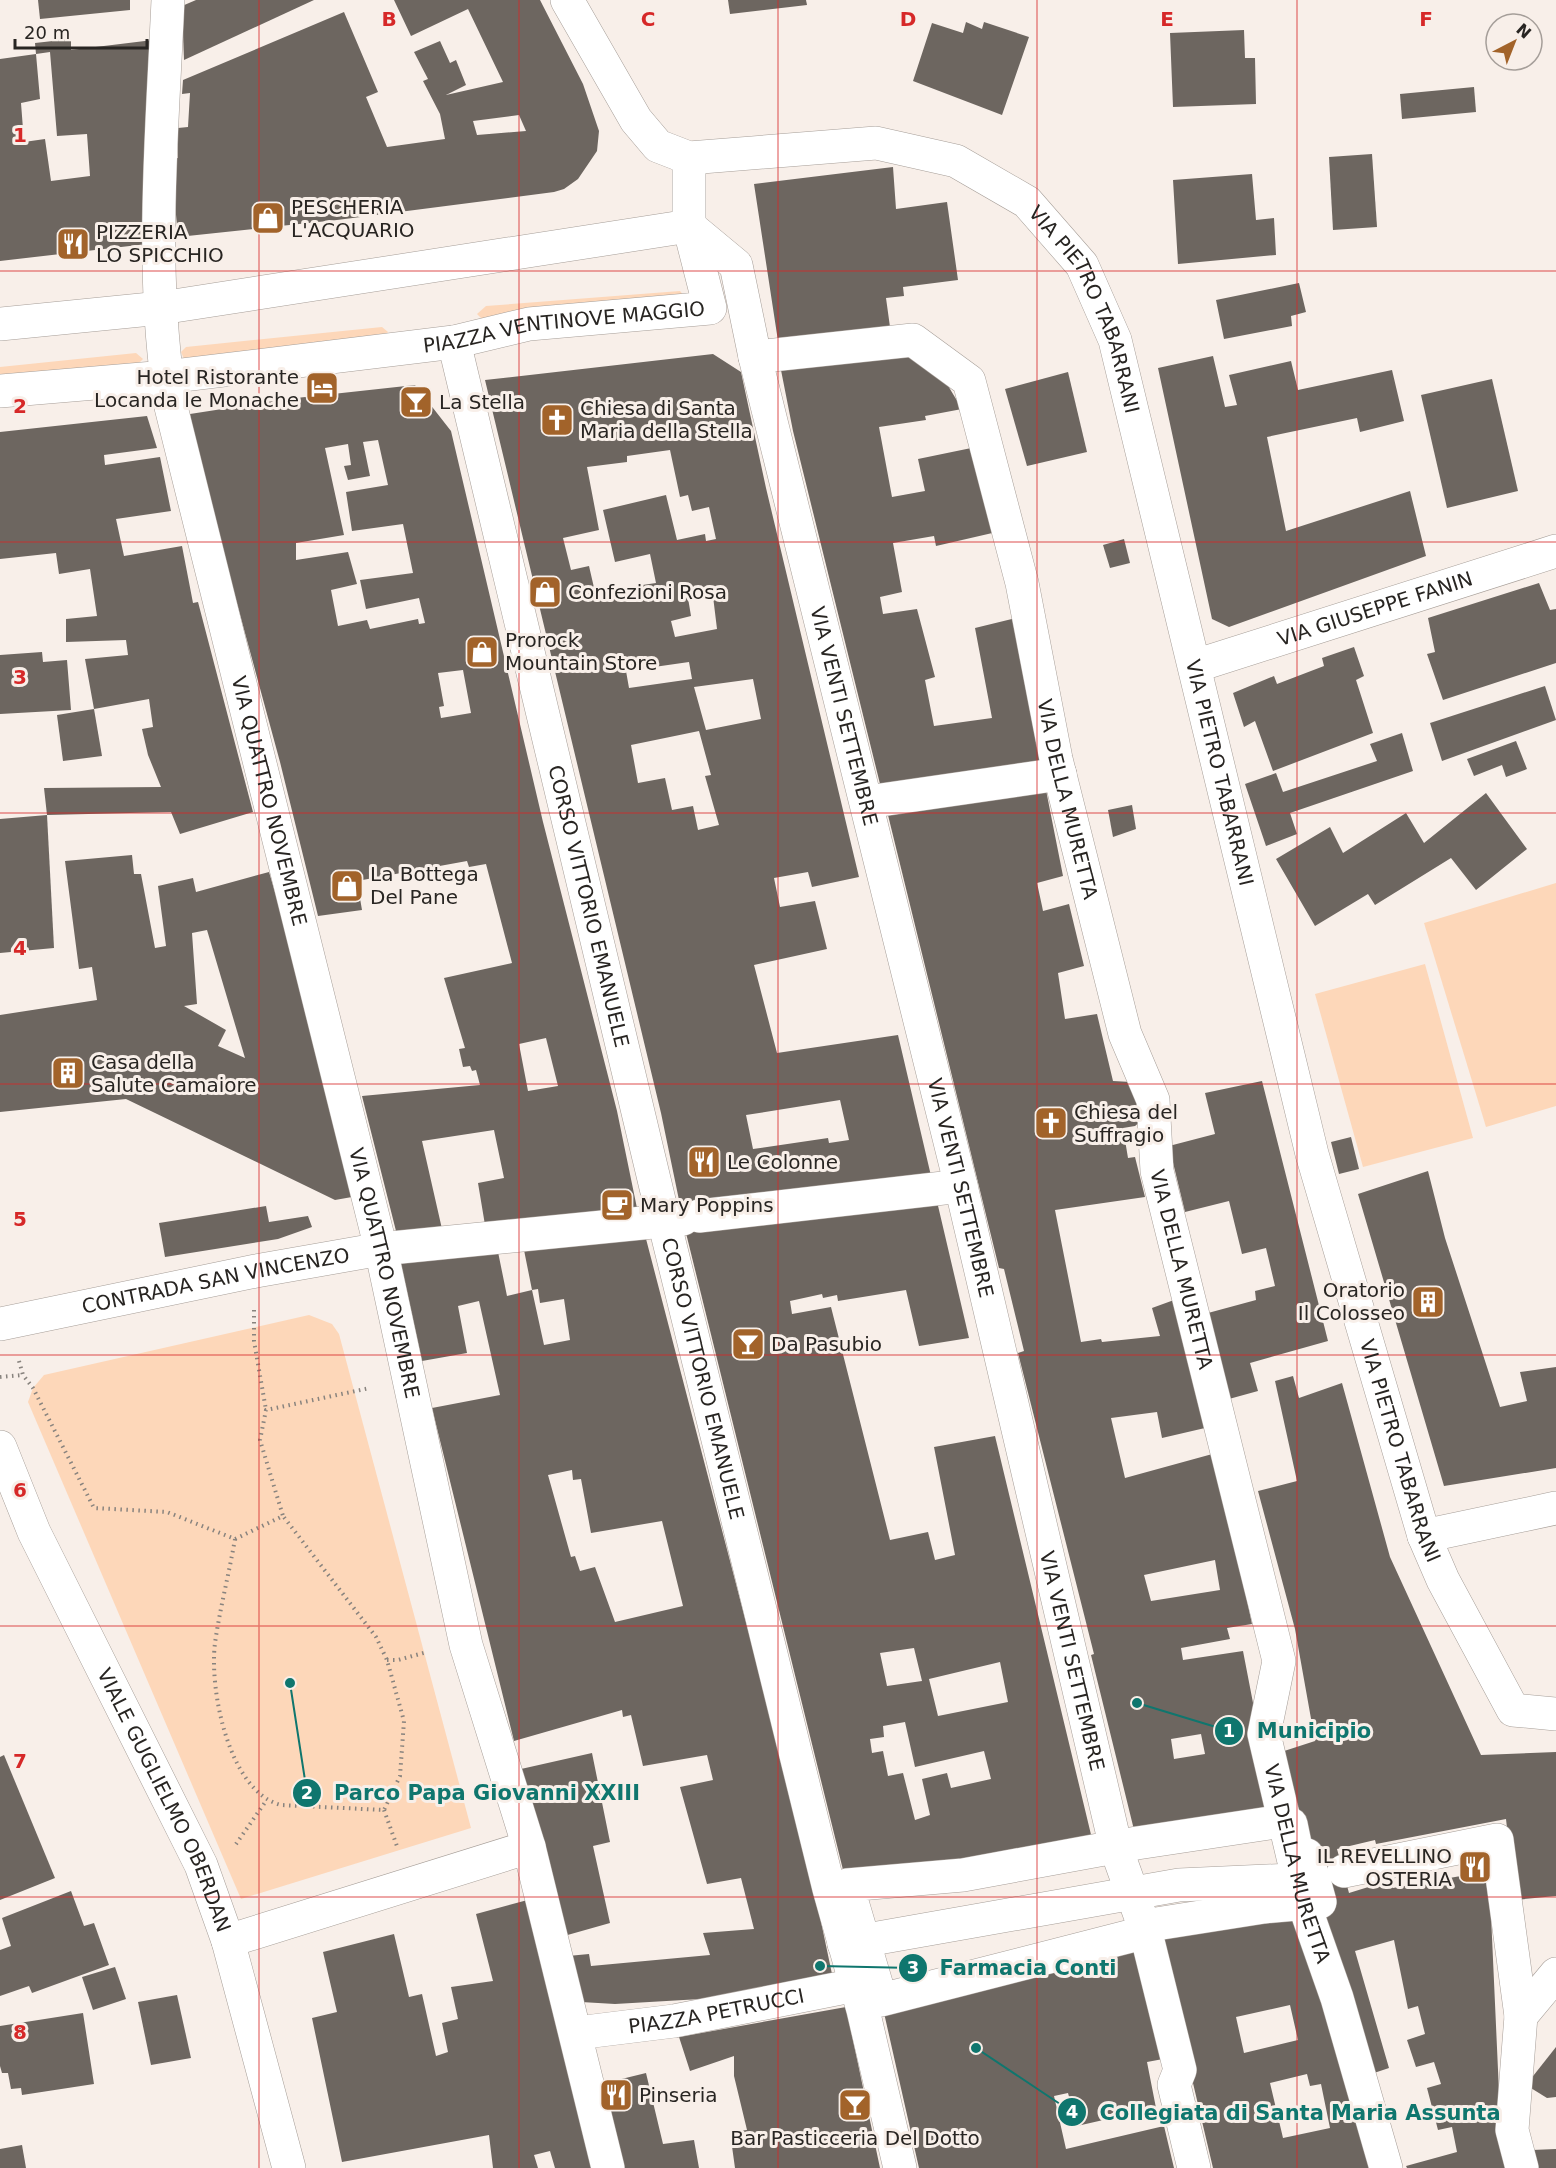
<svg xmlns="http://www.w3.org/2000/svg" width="1556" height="2168" font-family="'DejaVu Sans',sans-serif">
<rect width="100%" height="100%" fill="#f8efe9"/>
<g fill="#fdd7b9">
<path d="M680,291L684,296L482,319L477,314L486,306Z"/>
<path d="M382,327L388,332L384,337L184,359L181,352L186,347Z"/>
<path d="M136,353L143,359L139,363L0,378V367Z"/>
<path d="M1556,883V1106L1486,1127L1424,923Z"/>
<path d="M1425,964L1473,1138L1363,1167L1315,994Z"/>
<path d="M309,1315L332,1324L339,1334L471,1828L241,1899L28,1402L33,1388L44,1375Z"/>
</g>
<g fill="#6d6660" fill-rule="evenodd">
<path d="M38,0H130V10L40,19Z"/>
<path d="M196,0H314L184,60L182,6Z"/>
<path d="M394,0H540L583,84L599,131L597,151L578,179L564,189L554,192L337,220L178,237L171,159L178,158V128L188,127L190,93L182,94L183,80L344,12L378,92L366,97L387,147L445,139L440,114L423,81L428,79L414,52L440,41L450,63L456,60L466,85L446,95L503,82L468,9L411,36ZM519,115L526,131L477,135L473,121Z"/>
<path d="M728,0H806L807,5L730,14Z"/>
<path d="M966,22L982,29L984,22L1029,37L1002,115L913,81L932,23L963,33Z"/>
<path d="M1244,30L1245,58H1255L1256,104L1173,107L1170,33Z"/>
<path d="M71,39V50L153,40L147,244L0,261V59L36,54L40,99L21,103L24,142L45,139L51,181L90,176L87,134L57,136L50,52L36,54L35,43Z"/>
<path d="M1474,87L1476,112L1402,119L1400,94Z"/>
<path d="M1372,154L1377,227L1333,230L1329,157Z"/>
<path d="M893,167L896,209L947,202L958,280L903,287L904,296L886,298L890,327L778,341L754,184Z"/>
<path d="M1252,174L1256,220L1274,218L1276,255L1178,264L1173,180Z"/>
<path d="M1299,283L1306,312L1291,316L1292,326L1224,339L1216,300Z"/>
<path d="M915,353L944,379L962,409L925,416L926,420L879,427L892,497L925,491L918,459L981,446L1001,531L936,546L934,536L893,543L902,592L880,597L883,614L917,609L935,677L925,680L934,726L992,718L975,628L1020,617L1044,768L881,788L793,431L780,365Z"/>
<path d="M713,354L741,372L766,488L859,877L812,887L808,872L774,878L780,907L815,901L827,949L754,965L777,1053L898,1035L969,1338L919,1346L906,1290L838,1301L837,1295L823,1298L822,1294L790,1301L792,1314L831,1307L890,1540L928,1532L935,1560L955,1555L934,1447L995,1436L1094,1847L846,1882L685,1229L661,1113L485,380ZM670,450L680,497L688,495L692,511L709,507L716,539L706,541L705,534L677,540L666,495L603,510L615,562L650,554L656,583L595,592L589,566L571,570L563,538L599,530L587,467L627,462V456ZM712,588L717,629L675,637L671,621L691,616L687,592ZM689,662L692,679L629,688L626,671ZM753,679L761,719L706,730L694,687ZM699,731L711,775L705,776L719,825L698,830L693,806L672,810L665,778L638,783L631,745ZM840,1100L849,1140L829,1143L828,1138L753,1149L746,1115ZM914,1648L922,1681L887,1686L880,1653ZM1000,1662L1008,1702L938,1716L929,1679ZM905,1722L915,1767L984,1751L991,1779L951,1788L947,1773L922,1779L930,1815L915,1820L903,1773L888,1776L883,1751L872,1753L870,1739L884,1737L883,1726Z"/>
<path d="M1213,356L1225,407L1237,405L1229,375L1291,361L1298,390L1392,370L1404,421L1360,432L1357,418L1267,437L1286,531L1410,491L1426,556L1229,627L1212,619L1158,368Z"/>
<path d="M1068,372L1087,452L1027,466L1005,389Z"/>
<path d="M1492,379L1518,491L1447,508L1421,395Z"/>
<path d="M415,385L451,431L543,822L617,1111L638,1213L485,1225L478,1183L504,1178L494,1130L422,1141L442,1229L396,1231L362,1096L480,1085L476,1070L472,1071L470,1066L463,1067L459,1049L465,1048L444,978L512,963L486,864L469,867L467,861L357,881L362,910L318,916L280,762L201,471L190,414L287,399ZM378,440L388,485L346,492L352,531L403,524L413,573L360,580L366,609L419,598L425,623L419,624L418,619L370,629L367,620L338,626L331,590L357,584L348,552L296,560V543L344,535L325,448L348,444L351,465L344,466L348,480L370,476L363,442ZM463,670L471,713L441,718L439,707L444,706L438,673ZM546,1038L558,1086L528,1091L519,1044Z"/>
<path d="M147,416L157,448L104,455L105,465L160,457L171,511L116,519L124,556L182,546L193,603L198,602L253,812L180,834L171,812L47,815L44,788L161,787L148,755L142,729L153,727L149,699L94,709L85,659L128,655L126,640L66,642V619L97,616L90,569L59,574L56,553L0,559V432Z"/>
<path d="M1124,539L1130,563L1110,568L1103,545Z"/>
<path d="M1539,583L1550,610L1556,609V663L1443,700L1427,654L1435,652L1428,618Z"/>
<path d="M1354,647L1364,676L1356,680L1373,733L1273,771L1255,721L1244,727L1233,693L1274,676L1277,684L1324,666L1322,658Z"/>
<path d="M42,652L43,662L67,660L71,710L0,714V655Z"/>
<path d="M1545,686L1556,720L1442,761L1430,723Z"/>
<path d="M94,709L102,756L63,761L57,715Z"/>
<path d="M1402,733L1413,771L1290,813L1297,834L1266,846L1245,784L1276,773L1283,792L1377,761L1370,744Z"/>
<path d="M1516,741L1527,769L1506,777L1502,765L1474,776L1467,759Z"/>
<path d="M1046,790L1063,876L1037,883L1042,906L1043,911L1069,904L1084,966L1058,973L1065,1019L1097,1014L1113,1081L1131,1082L1139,1087L1141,1121L1135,1126L1123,1128L1128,1158L1135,1157L1145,1197L1055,1210L1081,1342L1101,1339L1102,1342L1160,1336L1152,1308L1174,1300L1205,1428L1162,1438L1157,1412L1111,1418L1125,1478L1216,1453L1252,1624L1227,1628L1230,1639L1181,1648L1183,1660L1243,1651L1276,1822L1137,1842L1091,1655L1094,1654L1018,1353L1024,1351L1004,1269L999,1268L887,811ZM1215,1560L1220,1590L1151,1601L1144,1575ZM1201,1734L1205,1754L1174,1759L1171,1739Z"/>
<path d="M1486,793L1527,849L1476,890L1451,858L1375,905L1368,894L1315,926L1276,859L1330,827L1343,853L1406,813L1424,843Z"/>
<path d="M1132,805L1136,829L1113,837L1108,810Z"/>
<path d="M47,815L54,948L0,953V819Z"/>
<path d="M132,855L134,874H141L155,948L166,946L158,886L193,878L196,892L269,872L309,1006L352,1197L335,1200L126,1099L0,1112V1015L97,1000L92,967L79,969L65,861ZM207,930L245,1058L218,1046L226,1030L184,1006L197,1004L192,933Z"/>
<path d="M1262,1081L1328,1341L1250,1363L1258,1391L1229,1399L1208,1313L1256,1300L1255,1291L1275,1286L1266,1248L1242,1254L1229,1201L1185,1212L1169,1146L1215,1134L1205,1093Z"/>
<path d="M1351,1137L1359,1169L1339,1174L1331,1142Z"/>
<path d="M1428,1171L1445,1238L1500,1407L1527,1401L1520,1372L1556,1367V1468L1444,1486L1358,1194Z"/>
<path d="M266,1206L269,1222L308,1216L312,1227L278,1239L165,1257L159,1223Z"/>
<path d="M645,1235L808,1860L832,1974L718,1998L615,2004L581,2002L568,1956L589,1954L591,1966L710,1955L703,1933L754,1929L741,1878L707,1884L680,1787L713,1780L707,1755L643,1766L631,1715L623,1717L622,1710L514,1741L432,1408L500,1395L479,1301L458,1306L467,1353L422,1361L399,1255L497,1247L507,1296L532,1290L523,1245ZM538,1289L540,1303L564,1299L570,1340L544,1345L532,1290ZM572,1470L573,1480L581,1479L591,1533L662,1521L683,1606L615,1622L595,1567L580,1571L575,1556L571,1557L548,1475Z"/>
<path d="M1293,1376L1299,1398L1342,1383L1390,1557L1481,1755L1556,1752V1896L1515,1900L1506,1819L1376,1844L1375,1840L1337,1849L1349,1893L1391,1880L1393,1888L1489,1871L1499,2092L1508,2168H1407L1406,2166L1457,2152L1452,2127L1438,2130L1427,2088L1441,2084L1434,2062L1416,2067L1407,2040L1425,2034L1418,2006L1408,2009L1394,1940L1355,1951L1389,2068L1365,2076L1278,1753L1315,1741L1295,1629L1258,1491L1297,1481L1275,1381Z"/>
<path d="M592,1753L610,1842L593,1846L610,1923L564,1936L521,1769Z"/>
<path d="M4,1755L55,1878L0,1900V1757Z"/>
<path d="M71,1891L84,1926L94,1923L109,1965L32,1993L29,1986L0,1996V1950L11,1946L2,1918Z"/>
<path d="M535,1898L600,2168H555L550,2151L534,2155L538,2168H493L489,2135L342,2162L312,2018L337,2012L323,1952L394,1934L409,1997L422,1994L436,2056L448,2052L442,2023L458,2019L451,1987L493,1981L476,1914Z"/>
<path d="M1295,1905L1381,2168H1213L1156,1926ZM1290,2005L1298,2040L1244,2053L1236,2017ZM1307,2074L1310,2086L1321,2084L1330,2128L1283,2138L1270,2083Z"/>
<path d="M1135,1936L1163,2059L1147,2062L1156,2108L1077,2126L1068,2093L1054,2096L1066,2149L1164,2126L1174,2168H919L882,2004Z"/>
<path d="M115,1967L126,1999L93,2010L82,1977Z"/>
<path d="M177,1995L191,2058L151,2065L138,2002Z"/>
<path d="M846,2007L880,2168H735L730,2132L747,2130L734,2076V2056L690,2071L679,2037Z"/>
<path d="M83,2013L94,2084L22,2095L21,2088L11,2089L8,2073H2L0,2066V2026Z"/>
<path d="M1556,2047V2097L1547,2098L1526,2085Z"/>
<path d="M646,2073L663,2144L694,2140L699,2168H617L597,2085Z"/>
<path d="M22,2145L26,2168H0V2149Z"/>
<path d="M1556,2149V2168H1537L1532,2150Z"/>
</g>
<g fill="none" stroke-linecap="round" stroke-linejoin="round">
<g stroke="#a69e98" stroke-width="34">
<g id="minor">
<path id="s1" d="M168,0C162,134 149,273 171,407L381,1249L466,1645L529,1847L608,2168"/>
<path id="s2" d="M567,0L636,120L658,146L689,158L876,143L956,161L1027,202L1082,265L1115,340L1312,1154L1424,1536L1443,1580L1513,1710L1556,1714"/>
<path id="s3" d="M689,226L736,265L755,357L961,1186L1116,1848L1145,1929L1180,2070L1174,2085L1194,2168"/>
<path d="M0,324L161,308L689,226"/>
<path id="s4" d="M454,342L664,1221L829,1889L863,2010L900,2168"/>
<path id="s5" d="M755,357L913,340L969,381L1022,583L1056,759L1125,1034L1153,1100L1157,1171L1279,1661L1264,1734L1304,1904L1337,1998L1386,2168"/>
<path id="s6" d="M0,391L166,377L454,342L529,324L710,308L689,226V158"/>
<path id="s7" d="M1195,666L1556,551"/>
<path d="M867,802L1060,774"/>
<path d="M699,1216L961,1186"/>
<path id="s8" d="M0,1324L256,1271L381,1249L683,1219"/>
<path id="s9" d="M0,1447L34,1532L201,1865L228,1941L289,2168"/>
<path d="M1424,1536L1556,1508"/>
<path d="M1276,1822L1291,1824L1298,1858L1307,1855L1320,1902L1264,1907L1156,1924L1135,1935L881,2000L847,1885L963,1875L1137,1843Z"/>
<path d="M1344,1871L1497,1840L1521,2016"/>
<path d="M228,1941L529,1847"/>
<path d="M844,1944L1179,1885L1314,1879"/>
<path id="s10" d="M577,2033L674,2021L856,1985"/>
<path d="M1522,2168L1512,2130L1521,2016L1556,1974"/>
</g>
</g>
<g stroke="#88837e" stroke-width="4" stroke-dasharray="1.5 4.5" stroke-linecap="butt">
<path d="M254,1310V1341L266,1410"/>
<path d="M19,1361L23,1375L33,1388L94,1508L167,1512L235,1539L283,1516L260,1440L266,1410L370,1388"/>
<path d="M0,1377L23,1375"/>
<path d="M235,1539C229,1574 220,1608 215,1643C209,1690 229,1792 281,1805L384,1810L400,1776L404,1721L387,1660L376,1637L283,1516"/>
<path d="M387,1660H398L427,1652"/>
<path d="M384,1810L398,1849"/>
<path d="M236,1844L266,1801"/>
</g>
<use href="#minor" stroke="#fff" stroke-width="33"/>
</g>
<path fill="none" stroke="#d62828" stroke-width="1.5" stroke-opacity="0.55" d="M259,0V2168M519,0V2168M778,0V2168M1037,0V2168M1297,0V2168M0,271H1556M0,542H1556M0,813H1556M0,1084H1556M0,1355H1556M0,1626H1556M0,1897H1556"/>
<defs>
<g id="shop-square" transform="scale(1.725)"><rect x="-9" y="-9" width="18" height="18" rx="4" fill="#a2632a" stroke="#f8efe9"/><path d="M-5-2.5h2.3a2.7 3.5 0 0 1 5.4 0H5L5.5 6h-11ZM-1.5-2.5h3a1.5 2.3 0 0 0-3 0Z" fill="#fff"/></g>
<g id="restaurant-square" transform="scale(1.725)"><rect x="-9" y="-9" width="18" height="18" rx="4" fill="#a2632a" stroke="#f8efe9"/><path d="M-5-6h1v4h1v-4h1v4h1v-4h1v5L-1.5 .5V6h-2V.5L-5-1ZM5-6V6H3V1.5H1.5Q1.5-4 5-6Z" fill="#fff"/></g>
<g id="hotel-square" transform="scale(1.725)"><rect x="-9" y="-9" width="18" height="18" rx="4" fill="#a2632a" stroke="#f8efe9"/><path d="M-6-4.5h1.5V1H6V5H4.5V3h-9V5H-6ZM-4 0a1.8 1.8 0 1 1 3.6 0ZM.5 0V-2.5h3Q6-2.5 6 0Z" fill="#fff"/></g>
<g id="bar-square" transform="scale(1.725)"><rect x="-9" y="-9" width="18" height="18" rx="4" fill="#a2632a" stroke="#f8efe9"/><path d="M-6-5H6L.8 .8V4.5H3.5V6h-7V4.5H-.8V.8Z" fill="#fff"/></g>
<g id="church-square" transform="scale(1.725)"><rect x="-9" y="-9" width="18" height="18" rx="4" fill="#a2632a" stroke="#f8efe9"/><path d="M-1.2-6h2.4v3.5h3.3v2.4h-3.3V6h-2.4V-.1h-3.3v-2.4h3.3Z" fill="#fff"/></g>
<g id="building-square" transform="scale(1.725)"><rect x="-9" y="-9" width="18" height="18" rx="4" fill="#a2632a" stroke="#f8efe9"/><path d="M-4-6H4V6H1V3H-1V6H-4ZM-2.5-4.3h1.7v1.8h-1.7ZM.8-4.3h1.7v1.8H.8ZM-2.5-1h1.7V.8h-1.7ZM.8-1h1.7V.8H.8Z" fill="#fff"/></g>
<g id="cafe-square" transform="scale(1.725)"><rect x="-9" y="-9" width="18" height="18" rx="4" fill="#a2632a" stroke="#f8efe9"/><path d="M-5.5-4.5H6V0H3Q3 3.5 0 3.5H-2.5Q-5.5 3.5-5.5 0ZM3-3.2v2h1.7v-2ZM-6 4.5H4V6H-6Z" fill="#fff"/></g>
</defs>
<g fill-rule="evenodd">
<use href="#shop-square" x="268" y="218"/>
<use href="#restaurant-square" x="73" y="244"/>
<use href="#hotel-square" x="322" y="388"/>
<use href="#bar-square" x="416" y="402"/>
<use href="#church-square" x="557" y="420"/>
<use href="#shop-square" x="545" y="592"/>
<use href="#shop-square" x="482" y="652"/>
<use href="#shop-square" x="347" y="886"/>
<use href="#building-square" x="68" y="1073"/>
<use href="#church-square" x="1051" y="1123"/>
<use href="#restaurant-square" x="704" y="1162"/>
<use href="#cafe-square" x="617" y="1205"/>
<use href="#building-square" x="1428" y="1302"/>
<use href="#bar-square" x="748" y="1344"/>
<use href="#restaurant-square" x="1475" y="1867"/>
<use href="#restaurant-square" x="616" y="2095"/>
<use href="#bar-square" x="855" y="2105"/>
</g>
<g text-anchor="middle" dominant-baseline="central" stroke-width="6" stroke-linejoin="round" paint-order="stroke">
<g font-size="20" fill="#282522" stroke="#f8efe9" text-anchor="start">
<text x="291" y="207">PESCHERIA<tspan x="291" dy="23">L'ACQUARIO</tspan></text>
<text x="96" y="232">PIZZERIA<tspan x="96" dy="23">LO SPICCHIO</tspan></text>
<text x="299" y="377" text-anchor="end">Hotel Ristorante<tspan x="299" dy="23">Locanda le Monache</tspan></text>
<text x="439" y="402">La Stella</text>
<text x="580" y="408">Chiesa di Santa<tspan x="580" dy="23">Maria della Stella</tspan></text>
<text x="568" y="592">Confezioni Rosa</text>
<text x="505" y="640">Prorock<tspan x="505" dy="23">Mountain Store</tspan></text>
<text x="370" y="874">La Bottega<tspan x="370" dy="23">Del Pane</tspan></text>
<text x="91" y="1062">Casa della<tspan x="91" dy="23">Salute Camaiore</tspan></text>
<text x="1074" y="1112">Chiesa del<tspan x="1074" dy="23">Suffragio</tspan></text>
<text x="727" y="1162">Le Colonne</text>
<text x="640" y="1205">Mary Poppins</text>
<text x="1405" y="1290" text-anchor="end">Oratorio<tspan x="1405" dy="23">Il Colosseo</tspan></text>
<text x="771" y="1344">Da Pasubio</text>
<text x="1452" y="1856" text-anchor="end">IL REVELLINO<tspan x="1452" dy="23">OSTERIA</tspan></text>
<text x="639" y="2095">Pinseria</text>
<text x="855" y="2138" text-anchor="middle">Bar Pasticceria Del Dotto</text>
</g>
<g font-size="20" fill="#282522" stroke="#f8efe9">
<text stroke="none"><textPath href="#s2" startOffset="682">VIA PIETRO TABARRANI</textPath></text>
<text stroke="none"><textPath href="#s6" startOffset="568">PIAZZA VENTINOVE MAGGIO</textPath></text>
<text stroke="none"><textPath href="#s7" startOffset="189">VIA GIUSEPPE FANIN</textPath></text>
<text stroke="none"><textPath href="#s3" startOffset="525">VIA VENTI SETTEMBRE</textPath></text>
<text stroke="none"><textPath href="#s2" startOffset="1168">VIA PIETRO TABARRANI</textPath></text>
<text stroke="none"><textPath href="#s5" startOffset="658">VIA DELLA MURETTA</textPath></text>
<text stroke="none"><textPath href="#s1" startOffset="814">VIA QUATTRO NOVEMBRE</textPath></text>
<text stroke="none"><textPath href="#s4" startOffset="580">CORSO VITTORIO EMANUELE</textPath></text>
<text stroke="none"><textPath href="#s3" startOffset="1011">VIA VENTI SETTEMBRE</textPath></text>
<text stroke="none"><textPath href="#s5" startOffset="1144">VIA DELLA MURETTA</textPath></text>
<text stroke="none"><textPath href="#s1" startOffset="1300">VIA QUATTRO NOVEMBRE</textPath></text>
<text stroke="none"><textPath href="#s8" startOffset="220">CONTRADA SAN VINCENZO</textPath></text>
<text stroke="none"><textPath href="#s4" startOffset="1066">CORSO VITTORIO EMANUELE</textPath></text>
<text stroke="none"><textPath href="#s2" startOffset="1870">VIA PIETRO TABARRANI</textPath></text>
<text stroke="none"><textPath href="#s3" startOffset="1497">VIA VENTI SETTEMBRE</textPath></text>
<text stroke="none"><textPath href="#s9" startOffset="390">VIALE GUGLIELMO OBERDAN</textPath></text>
<text stroke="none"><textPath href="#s5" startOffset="1756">VIA DELLA MURETTA</textPath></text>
<text stroke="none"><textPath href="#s10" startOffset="141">PIAZZA PETRUCCI</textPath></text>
</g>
</g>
<g font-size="20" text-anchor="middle" font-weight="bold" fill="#d62828" stroke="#f8efe9" stroke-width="6" stroke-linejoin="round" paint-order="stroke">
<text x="389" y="26">B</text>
<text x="648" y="26">C</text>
<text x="908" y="26">D</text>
<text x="1167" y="26">E</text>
<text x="1426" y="26">F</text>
<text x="20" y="142">1</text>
<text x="20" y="413">2</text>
<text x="20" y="684">3</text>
<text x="20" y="955">4</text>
<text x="20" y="1226">5</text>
<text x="20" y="1497">6</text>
<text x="20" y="1768">7</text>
<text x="20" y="2039">8</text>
</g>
<path fill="none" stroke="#0f766e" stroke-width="2" d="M1137 1703L1229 1731M290 1683L307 1793M820 1966L913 1968M976 2048L1072 2112"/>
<g fill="#0f766e" stroke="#f8efe9" stroke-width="2">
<circle cx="1137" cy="1703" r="6"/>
<circle cx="290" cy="1683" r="6"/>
<circle cx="820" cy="1966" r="6"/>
<circle cx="976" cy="2048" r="6"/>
<circle cx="1229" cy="1731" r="15"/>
<circle cx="307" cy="1793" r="15"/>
<circle cx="913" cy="1968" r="15"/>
<circle cx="1072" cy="2112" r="15"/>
</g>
<g font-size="18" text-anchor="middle" font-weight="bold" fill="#fff">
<text x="1229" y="1737">1</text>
<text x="307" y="1799">2</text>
<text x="913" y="1974">3</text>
<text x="1072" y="2118">4</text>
</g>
<g font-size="21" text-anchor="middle" font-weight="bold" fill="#0f766e" stroke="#f8efe9" stroke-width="6" stroke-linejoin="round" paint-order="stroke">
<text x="1314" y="1738">Municipio</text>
<text x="487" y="1800">Parco Papa Giovanni XXIII</text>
<text x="1028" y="1975">Farmacia Conti</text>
<text x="1300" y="2120">Collegiata di Santa Maria Assunta</text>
</g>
<g transform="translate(1514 42) rotate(42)"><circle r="28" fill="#f8efe9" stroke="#a59e99" stroke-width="1.5"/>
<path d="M0-4.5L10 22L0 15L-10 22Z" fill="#a2632a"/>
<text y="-9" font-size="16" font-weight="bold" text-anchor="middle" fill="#282522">N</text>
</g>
<path d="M15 39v9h132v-9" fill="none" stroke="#282522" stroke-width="3"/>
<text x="24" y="39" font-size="18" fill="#282522" stroke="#f8efe9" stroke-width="4.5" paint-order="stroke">20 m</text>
</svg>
